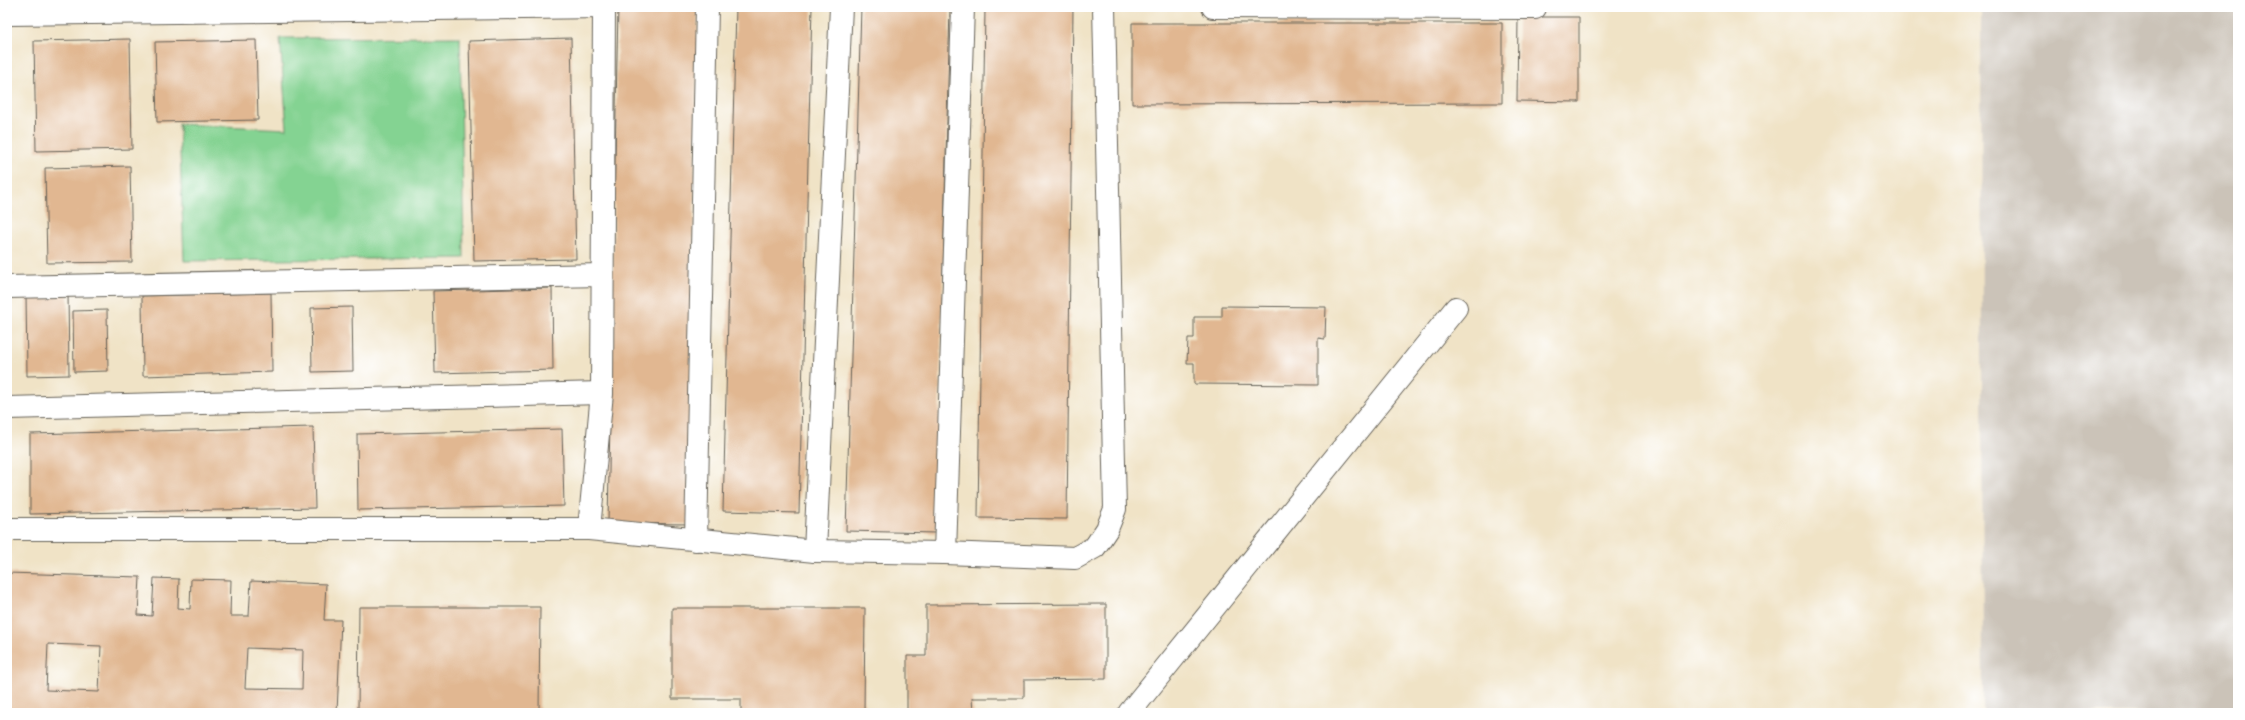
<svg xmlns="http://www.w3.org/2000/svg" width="2245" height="720" font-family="'Indie Flower',sans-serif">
<rect width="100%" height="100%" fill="#fff"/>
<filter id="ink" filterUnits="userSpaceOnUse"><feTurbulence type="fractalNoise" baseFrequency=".025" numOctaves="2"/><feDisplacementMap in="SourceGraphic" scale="8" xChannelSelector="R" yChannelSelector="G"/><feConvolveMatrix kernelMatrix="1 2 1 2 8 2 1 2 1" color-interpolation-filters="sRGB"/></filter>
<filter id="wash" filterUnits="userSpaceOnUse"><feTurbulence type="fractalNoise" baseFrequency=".012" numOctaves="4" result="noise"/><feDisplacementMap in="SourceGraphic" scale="16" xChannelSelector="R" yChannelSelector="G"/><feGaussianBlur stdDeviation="0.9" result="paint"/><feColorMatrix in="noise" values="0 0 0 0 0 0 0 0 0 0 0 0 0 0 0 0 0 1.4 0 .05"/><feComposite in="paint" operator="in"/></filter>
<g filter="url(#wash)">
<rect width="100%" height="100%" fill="#f0e3c6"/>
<path fill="#cbc3b8" d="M1981,7H2238V713H1983Z"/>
<path fill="#84d392" stroke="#507857" d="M460,37L464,258L184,261L179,124L287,129L280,38Z"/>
<g id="blocks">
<g fill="#e1b791" fill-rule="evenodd">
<path d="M618,7H698L688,524L608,523Z"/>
<path d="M736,7H812L799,513L723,511Z"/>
<path d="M861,7H950L936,533L846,531Z"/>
<path d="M985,7H1073L1067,519L978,518Z"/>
<path d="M1518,17H1579V102L1517,101Z"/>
<path d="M1132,23H1502V103L1132,104Z"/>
<path d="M571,38L576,259L474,261L469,41Z"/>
<path d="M130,39L132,149L36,151L34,41Z"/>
<path d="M256,40L258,120L157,122L155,42Z"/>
<path d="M130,166L132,262L47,263L45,168Z"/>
<path d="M552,288L553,370L435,373L433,291Z"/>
<path d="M68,292L69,375L27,376L26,293Z"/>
<path d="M271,293L272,372L143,376L142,296Z"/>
<path d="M1222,306L1326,307L1325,339L1318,338V385L1194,384V363H1187L1188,338H1194V317H1222Z"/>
<path d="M352,307L353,371L312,372L311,308Z"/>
<path d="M107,310L108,371L74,372L73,311Z"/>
<path d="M313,427L315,508L30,514V434Z"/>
<path d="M562,429L564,506L358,510L357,434Z"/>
<path d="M7,573L140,577L138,615L152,616L154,578L179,579L178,608L190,609L191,579L231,580L230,616H249L251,581L326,584L324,620H341L337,713H7ZM48,644L101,646L99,692L46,690ZM247,648L303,650L302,689L245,688Z"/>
<path d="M1106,604V679L1024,680V698H972L973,713H907V656H926V605Z"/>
<path d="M359,607H540L539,713H358Z"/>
<path d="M672,608H865L864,713H741V699H672Z"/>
</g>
</g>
</g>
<g filter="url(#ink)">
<use href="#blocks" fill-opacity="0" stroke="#666258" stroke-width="1"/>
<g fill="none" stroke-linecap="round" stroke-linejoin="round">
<g stroke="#666258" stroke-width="24">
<g id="minor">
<path d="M1213,7L1535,8"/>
<path d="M7,14L604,7"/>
<path d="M7,287L602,275"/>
<path d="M7,408L602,393"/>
<path d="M7,529H589L815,551L945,553L1075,558L1095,547L1107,529L1115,509L1104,7"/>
<path d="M589,529L602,393L604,7"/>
<path d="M696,540L707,7"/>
<path d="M815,551L841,7"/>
<path d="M945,553L963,7"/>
<path d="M1129,713L1456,308"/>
</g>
</g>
<use href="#minor" stroke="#fff" stroke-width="22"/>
</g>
</g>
<rect width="2245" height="720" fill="none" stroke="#fff" stroke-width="24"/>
</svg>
